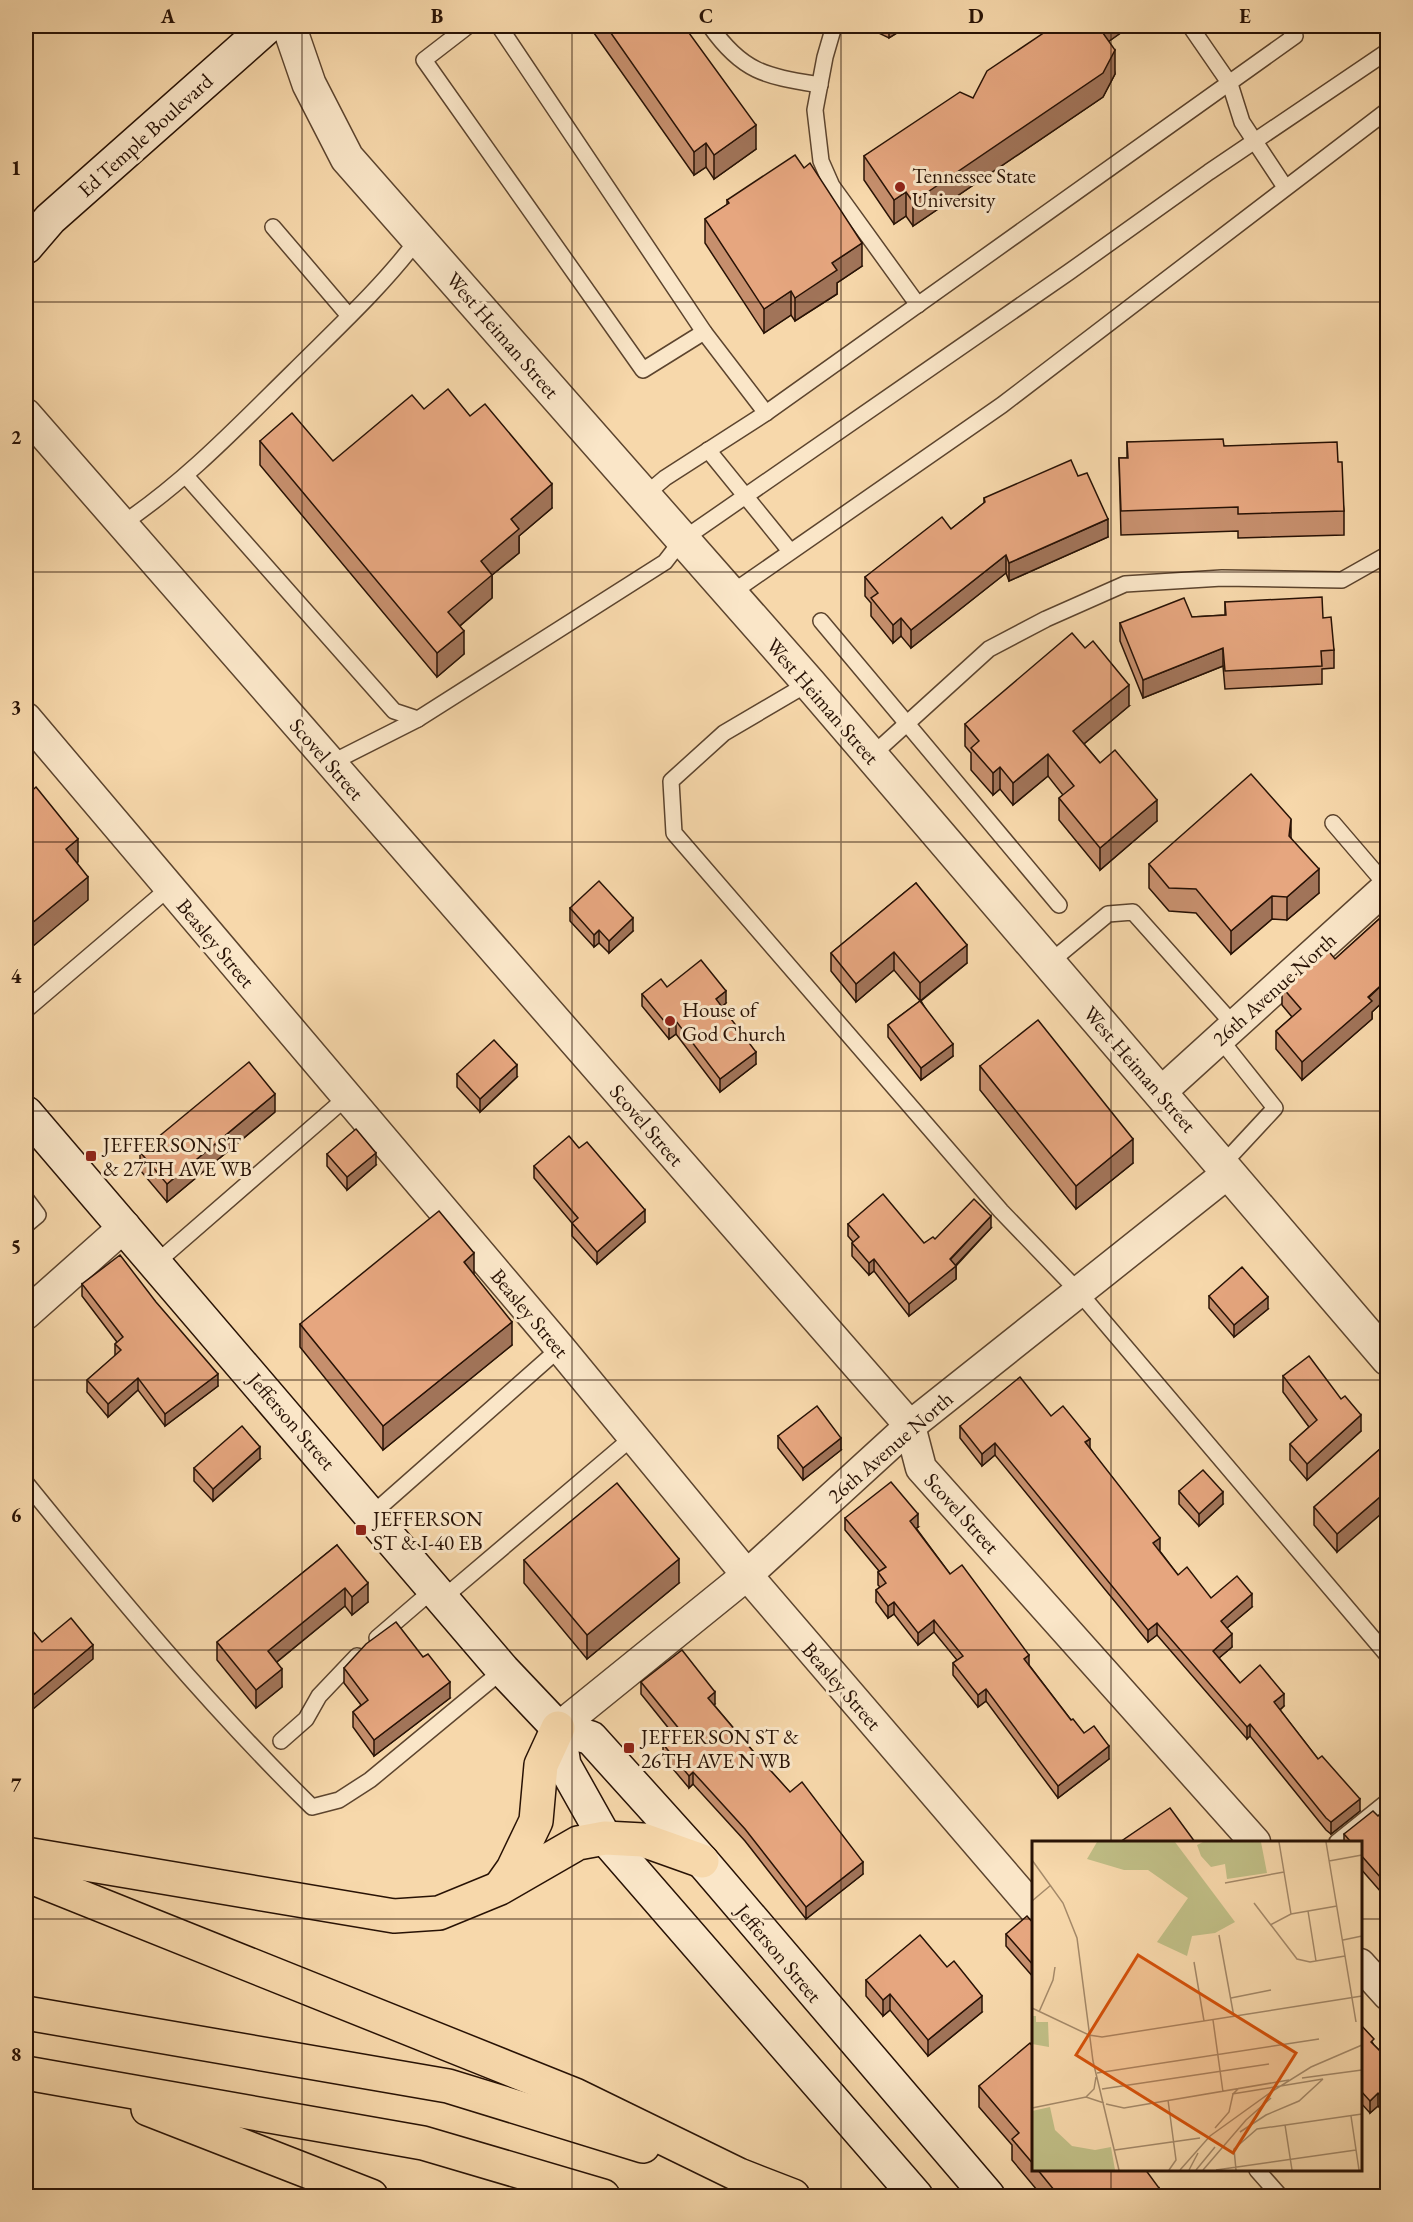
<svg xmlns="http://www.w3.org/2000/svg" width="1413" height="2222" font-family="'EB Garamond',serif">
<rect width="100%" height="100%" fill="#f7d8ab"/>
<filter id="stains"><feTurbulence type="fractalNoise" baseFrequency=".00333" numOctaves="4"/><feColorMatrix values="0 0 0 0 .2 0 0 0 0 .09 0 0 0 0 .02 0 0 0 .5 -.17"/></filter>
<radialGradient id="worn" r=".72"><stop offset=".6" stop-color="#630" stop-opacity="0"/><stop offset="1" stop-color="#630" stop-opacity=".3"/></radialGradient>
<g fill="none" stroke-linecap="round" stroke-linejoin="round">
<g stroke="#5c442e" stroke-width="18">
<g id="service">
<path d="M468,26L424,60L643,370L704,332"/>
<path d="M499,26L704,332L766,413L665,478L645,495"/>
<path d="M710,26C743,73 766,76 820,85"/>
<path d="M834,26L825,57L815,110L821,161L832,186L918,305"/>
<path d="M1190,26L1230,84L1242,122L1285,187"/>
<path d="M273,227L349,316"/>
<path d="M766,413L1295,36L1287,26"/>
<path d="M708,450L790,551"/>
<path d="M186,476L394,711L418,719L665,562L682,540L1069,272L1209,172L1388,51"/>
<path d="M122,524C186,481 238,426 293,372C336,329 382,287 418,239"/>
<path d="M730,594L1002,405L1388,110"/>
<path d="M821,621L1059,905"/>
<path d="M809,683L724,733L671,781L674,833L1001,1211L1078,1291L1388,1656"/>
<path d="M870,757L989,649L1046,619L1125,584L1222,578L1342,580L1388,554"/>
<path d="M331,763L418,719"/>
<path d="M1333,823L1387,886"/>
<path d="M1049,963L1108,914L1133,912L1234,1025"/>
<path d="M26,1010L169,888"/>
<path d="M1220,1039L1275,1108L1222,1165"/>
<path d="M26,1199L38,1215L26,1225"/>
<path d="M156,1263L347,1097"/>
<path d="M26,1483C117,1595 209,1706 312,1807L339,1800L370,1780L503,1670"/>
<path d="M372,1514L560,1348"/>
<path d="M442,1599L633,1437"/>
<path d="M377,1638L434,1589"/>
<path d="M281,1741L306,1719L319,1696L357,1656"/>
<path d="M1337,1842L1388,1801"/>
<path d="M1257,2170L1280,2196"/>
</g>
</g>
<g stroke="#5c442e" stroke-width="33">
<g id="minor">
<path d="M26,414L898,1412L910,1426L921,1468L1255,1842"/>
<path d="M26,718L560,1348L747,1575L1034,1909"/>
<path d="M1161,1092L1388,886"/>
<path d="M26,1314L125,1226"/>
<path d="M558,1728L747,1575L910,1426L1228,1173"/>
<path d="M1360,1964L1388,1995"/>
</g>
</g>
<g stroke="#5c442e" stroke-width="36">
<path id="tertiary" d="M289,26L309,84L347,158L809,683L1388,1359"/>
</g>
<g stroke="#281205" stroke-width="36">
<g id="secondary">
<path d="M26,247L50,219L268,26"/>
<path d="M26,1113L503,1670L558,1728L591,1738L702,1861L988,2196"/>
<path d="M558,1728L564,1765L605,1838L916,2196"/>
</g>
</g>
<g stroke="#281205" stroke-width="36">
<g id="motorway">
<path d="M26,1854L394,1916L439,1913L500,1888L578,1843L605,1838L643,1840L702,1861"/>
<path d="M26,1875L575,2095L739,2175L793,2196"/>
<path d="M501,1886L513,1869L536,1821L541,1765L558,1728"/>
<path d="M26,2013L448,2086L643,2146"/>
<path d="M26,2073L423,2143L603,2196"/>
<path d="M148,2109L371,2196"/>
</g>
</g>
<use href="#service" stroke="#fae6c8" stroke-width="15"/>
<use href="#minor" stroke="#fae6c8" stroke-width="30"/>
<use href="#tertiary" stroke="#fae6c8" stroke-width="33"/>
<use href="#secondary" stroke="#fae6c8" stroke-width="33"/>
<use href="#motorway" stroke="#f7d8ab" stroke-width="33"/>
</g>
<g fill="#c68f6d" stroke="#281205" stroke-width="1.5">
<path d="M589,26H684L756,149L714,179L706,167L694,175Z"/>
<path d="M867,26H908L889,38L868,28Z"/>
<path d="M1122,32L1109,41L1115,74L1103,97L913,226L906,216L894,224L864,180V156L973,98Z"/>
<path d="M727,200L862,266L837,283V294L795,321L791,315L764,333L705,243V219L727,205Z"/>
<path d="M424,409L470,416L552,508L519,536V553L492,575V598L460,626L464,654L437,677L260,465V441L333,461Z"/>
<path d="M1127,442L1224,446L1338,462L1344,511V535L1238,538V531L1121,535L1119,458H1127Z"/>
<path d="M1078,476L1108,537L1009,581L1006,573L911,648L901,636L893,643L871,616V603L865,596V577L951,529L984,503V498Z"/>
<path d="M1225,602L1323,618L1334,650V668L1322,669V684L1225,689L1223,666L1143,698L1120,641V623L1192,617L1225,615Z"/>
<path d="M1129,706L1084,744L1100,763L1157,821L1100,870L1059,820V798L1063,795L1048,776L1013,805L1000,789L993,795L971,770V753L965,746V724Z"/>
<path d="M1291,838L1319,893L1287,920L1272,919L1231,954L1196,913L1169,911L1149,888V864Z"/>
<path d="M916,883L967,963L921,1001L953,1056L921,1080L888,1037V1025L920,1001L894,970L856,1002L831,971V953Z"/>
<path d="M570,908L633,931L609,953L599,943L594,947L570,921Z"/>
<path d="M1388,911V997L1372,1012V1019L1302,1080L1276,1049V1031L1292,1017L1282,1005V987L1335,959Z"/>
<path d="M667,987L726,1003L722,1007L756,1064L720,1092L676,1034L669,1039L642,1006V994Z"/>
<path d="M980,1066L1133,1163L1076,1209L980,1090Z"/>
<path d="M457,1074L517,1077L480,1112L457,1087Z"/>
<path d="M275,1112L167,1202L140,1170V1152Z"/>
<path d="M579,1148L645,1222L597,1264L572,1236V1223L534,1178V1166Z"/>
<path d="M327,1154L376,1165L347,1190L327,1166Z"/>
<path d="M848,1224L924,1243L935,1239L991,1228L956,1266V1279L909,1316L874,1271L869,1275L852,1256V1243L853,1242L848,1236Z"/>
<path d="M474,1275L512,1345L383,1450L300,1347V1324Z"/>
<path d="M82,1284L218,1386L165,1426L138,1390L108,1417L87,1392V1380L115,1356V1344L117,1342L82,1296Z"/>
<path d="M1209,1296L1268,1309L1234,1337L1209,1308Z"/>
<path d="M1283,1376L1361,1431L1307,1480L1290,1460V1444L1309,1427L1283,1392Z"/>
<path d="M1051,1416L1090,1448L1159,1550L1178,1575L1211,1598L1252,1607L1227,1628L1232,1647L1219,1658L1240,1683L1284,1706L1280,1710L1318,1759L1360,1811L1331,1834L1326,1830L1250,1736L1247,1739L1157,1635L1148,1642L995,1455L982,1466L960,1438V1426Z"/>
<path d="M778,1436L841,1450L803,1480L778,1448Z"/>
<path d="M1388,1442L1337,1552L1314,1525V1507Z"/>
<path d="M260,1459L213,1501L194,1481V1468Z"/>
<path d="M1179,1491L1223,1504L1199,1526L1179,1504Z"/>
<path d="M845,1518L918,1527L916,1528L950,1574L1029,1665L1071,1720L1109,1759L1058,1798L986,1701L978,1707L953,1675V1663L957,1660L934,1632L918,1645L894,1614L888,1618L876,1602V1590L880,1587L878,1585V1572L879,1571L845,1530Z"/>
<path d="M337,1545L368,1602L352,1615L345,1606L277,1662L282,1687L256,1708L217,1660V1642Z"/>
<path d="M524,1560L679,1583L587,1659L524,1583Z"/>
<path d="M344,1668L450,1698L374,1756L353,1727V1712L361,1705L344,1683Z"/>
<path d="M641,1682L715,1704L714,1705L752,1750L863,1874L806,1919L745,1841L693,1784L689,1788L663,1757V1744L674,1735L641,1694Z"/>
<path d="M1388,1807V1900L1360,1868V1842H1344V1834L1378,1816Z"/>
<path d="M1034,1924V1978L1006,1946V1934Z"/>
<path d="M866,1980L982,2012L928,2056L890,2010L883,2016L866,1996Z"/>
<path d="M1360,2024L1374,2045L1388,2059V2118L1378,2106L1370,2113L1360,2102Z"/>
<path d="M1034,2048V2169H1145L1159,2196H1042L1012,2160V2145L979,2107V2086Z"/>
</g>
<g fill="#a17459" stroke="#281205" stroke-width="1.5">
<path d="M889,26H908L889,38Z"/>
<path d="M1098,26H1126L1122,32L1098,49Z"/>
<path d="M1115,50V74L1103,97L913,226V202Z"/>
<path d="M756,125V149L714,179V155Z"/>
<path d="M706,143V167L694,175V152Z"/>
<path d="M906,192V216L894,224V200Z"/>
<path d="M862,243V266L837,283V294L795,321V298L832,263Z"/>
<path d="M791,291V315L764,333V309Z"/>
<path d="M552,484V508L519,536V553L492,575V598L448,636V612L481,561L511,519Z"/>
<path d="M1108,519V537L1009,581V563Z"/>
<path d="M1006,555V573L911,648V630Z"/>
<path d="M901,618V636L893,643V625Z"/>
<path d="M464,631V654L437,677V653Z"/>
<path d="M1223,648V666L1143,698V680Z"/>
<path d="M1129,685V706L1073,753V731Z"/>
<path d="M1048,754V776L1013,805V783Z"/>
<path d="M1000,767V789L993,795V773Z"/>
<path d="M1157,800V821L1100,870V848Z"/>
<path d="M1291,819V843L1289,836Z"/>
<path d="M78,839V862L66,873V849Z"/>
<path d="M1319,869V893L1287,920V897Z"/>
<path d="M88,877V900L26,952V928Z"/>
<path d="M1272,896V919L1231,954V931Z"/>
<path d="M633,918V931L609,953V941Z"/>
<path d="M599,930V943L594,947V935Z"/>
<path d="M967,945V963L920,1001V983Z"/>
<path d="M894,952V970L856,1002V984Z"/>
<path d="M1388,979V997L1372,1012V1019L1302,1080V1062Z"/>
<path d="M726,991V1003L716,1012V999Z"/>
<path d="M676,1021V1034L669,1039V1027Z"/>
<path d="M953,1044V1056L921,1080V1068Z"/>
<path d="M756,1052V1064L720,1092V1079Z"/>
<path d="M517,1065V1077L480,1112V1099Z"/>
<path d="M275,1094V1112L167,1202V1184Z"/>
<path d="M1133,1139V1163L1076,1209V1186Z"/>
<path d="M376,1153V1165L347,1190V1177Z"/>
<path d="M645,1210V1222L597,1264V1252Z"/>
<path d="M991,1216V1228L951,1270L956,1266V1279L909,1316V1304Z"/>
<path d="M474,1253V1277L464,1262Z"/>
<path d="M874,1259V1271L869,1275V1263Z"/>
<path d="M1268,1297V1309L1234,1337V1325Z"/>
<path d="M512,1322V1345L383,1450V1426Z"/>
<path d="M218,1374V1386L165,1426V1414Z"/>
<path d="M138,1378V1390L108,1417V1404Z"/>
<path d="M1361,1415V1431L1307,1480V1464Z"/>
<path d="M841,1438V1450L803,1480V1468Z"/>
<path d="M1090,1439V1451L1085,1442Z"/>
<path d="M995,1443V1455L982,1466V1454Z"/>
<path d="M260,1447V1459L213,1501V1489Z"/>
<path d="M1388,1490V1508L1337,1552V1534Z"/>
<path d="M1223,1492V1504L1199,1526V1514Z"/>
<path d="M918,1514V1527L910,1533V1521Z"/>
<path d="M1160,1538V1550L1153,1555V1543Z"/>
<path d="M679,1559V1583L587,1659V1635Z"/>
<path d="M368,1583V1602L352,1615V1597Z"/>
<path d="M345,1588V1606L268,1669V1651Z"/>
<path d="M1252,1594V1607L1221,1633V1621Z"/>
<path d="M894,1602V1614L888,1618V1606Z"/>
<path d="M934,1620V1632L918,1645V1633Z"/>
<path d="M1157,1623V1635L1148,1642V1630Z"/>
<path d="M1232,1634V1647L1213,1663V1651Z"/>
<path d="M93,1645V1659L26,1715V1701Z"/>
<path d="M1029,1655V1668L1024,1659Z"/>
<path d="M282,1669V1687L256,1708V1690Z"/>
<path d="M450,1682V1698L374,1756V1740Z"/>
<path d="M986,1689V1701L978,1707V1695Z"/>
<path d="M715,1692V1704L708,1710V1698Z"/>
<path d="M1284,1694V1706L1274,1715V1702Z"/>
<path d="M1250,1724V1736L1247,1739V1727Z"/>
<path d="M1109,1746V1759L1058,1798V1786Z"/>
<path d="M693,1772V1784L689,1788V1776Z"/>
<path d="M1360,1799V1811L1331,1834V1822Z"/>
<path d="M863,1862V1874L806,1919V1907Z"/>
<path d="M890,1994V2010L883,2016V2000Z"/>
<path d="M982,1996V2012L928,2056V2040Z"/>
<path d="M1378,2093V2106L1370,2113V2101Z"/>
<path d="M1159,2188V2196H1148Z"/>
</g>
<g fill="#e6a67f" stroke="#281205" stroke-width="1.5">
<path d="M606,26H684L756,125L714,155L706,143L694,152Z"/>
<path d="M1054,26H1098L1115,50L1103,73L913,202L906,192L894,200L864,156L960,92L973,98L987,71Z"/>
<path d="M795,155L804,168L810,163L862,243L832,263L837,270L795,298L791,291L764,309L705,219L729,203L727,200Z"/>
<path d="M448,389L470,416L485,404L552,484L511,519L519,529L481,561L492,575L448,612L464,631L437,653L260,441L292,413L333,461L412,395L424,409Z"/>
<path d="M1223,439L1224,446L1337,442L1338,462H1342L1344,511L1238,514V507L1121,511L1119,458H1128L1127,442Z"/>
<path d="M1071,460L1078,476L1087,473L1108,519L1009,563L1006,555L911,630L901,618L893,625L871,598L878,593L865,577L942,517L951,529L985,502L984,498Z"/>
<path d="M1322,597L1323,618L1331,617L1334,650L1321,651L1322,666L1225,671L1223,648L1143,680L1120,623L1184,598L1192,617L1226,615L1225,602Z"/>
<path d="M1072,633L1085,648L1093,641L1129,685L1073,731L1100,763L1115,750L1157,800L1100,848L1059,798L1074,786L1048,754L1013,783L1000,767L993,773L971,748L979,741L965,724Z"/>
<path d="M1251,774L1291,819L1289,836L1319,869L1287,897L1272,896L1231,931L1196,889L1169,888L1149,864Z"/>
<path d="M36,787L78,839L66,849L88,877L26,928V796Z"/>
<path d="M599,881L633,918L609,941L599,930L594,935L570,908Z"/>
<path d="M916,883L967,945L920,983L894,952L856,984L831,953Z"/>
<path d="M1388,911V979L1368,997L1372,1001L1302,1062L1276,1031L1301,1009L1282,987L1326,948L1335,959Z"/>
<path d="M701,960L726,991L716,999L756,1052L720,1079L676,1021L669,1027L642,994L661,979L667,987Z"/>
<path d="M920,1001L953,1044L921,1068L888,1025Z"/>
<path d="M1038,1020L1133,1139L1076,1186L980,1066Z"/>
<path d="M494,1040L517,1065L480,1099L457,1074Z"/>
<path d="M249,1062L275,1094L167,1184L140,1152Z"/>
<path d="M356,1129L376,1153L347,1177L327,1154Z"/>
<path d="M569,1136L579,1148L587,1142L645,1210L597,1252L572,1223L578,1218L534,1166Z"/>
<path d="M883,1194L924,1243L933,1237L935,1239L974,1199L991,1216L950,1259L956,1266L909,1304L874,1259L869,1263L852,1243L859,1237L848,1224Z"/>
<path d="M439,1211L474,1253L464,1262L512,1322L383,1426L300,1324Z"/>
<path d="M120,1255L156,1302L218,1374L165,1414L138,1378L108,1404L87,1380L121,1350L115,1344L123,1337L82,1284Z"/>
<path d="M1242,1267L1268,1297L1234,1325L1209,1296Z"/>
<path d="M1309,1356L1341,1399L1345,1396L1361,1415L1307,1464L1290,1444L1317,1420L1283,1376Z"/>
<path d="M1020,1377L1051,1416L1063,1406L1090,1439L1085,1442L1160,1538L1153,1543L1178,1575L1187,1567L1211,1598L1237,1576L1252,1594L1221,1621L1232,1634L1213,1651L1240,1683L1260,1665L1284,1694L1274,1702L1318,1759L1322,1756L1360,1799L1331,1822L1326,1818L1250,1724L1247,1727L1157,1623L1148,1630L995,1443L982,1454L960,1426Z"/>
<path d="M817,1406L841,1438L803,1468L778,1436Z"/>
<path d="M242,1426L260,1447L213,1489L194,1468Z"/>
<path d="M1388,1442V1490L1337,1534L1314,1507Z"/>
<path d="M1203,1470L1223,1492L1199,1514L1179,1491Z"/>
<path d="M891,1482L918,1514L910,1521L950,1574L962,1565L1029,1655L1024,1659L1071,1720L1073,1719L1084,1733L1094,1726L1109,1746L1058,1786L986,1689L978,1695L953,1663L963,1656L934,1620L918,1633L894,1602L888,1606L876,1590L886,1583L878,1572L886,1567L845,1518Z"/>
<path d="M617,1483L679,1559L587,1635L524,1560Z"/>
<path d="M337,1545L368,1583L352,1597L345,1588L268,1651L282,1669L256,1690L217,1642Z"/>
<path d="M71,1618L93,1645L26,1701V1623L42,1642Z"/>
<path d="M396,1622L423,1657L428,1654L450,1682L374,1740L353,1712L368,1700L344,1668L366,1644Z"/>
<path d="M682,1650L715,1692L708,1698L752,1750L790,1792L802,1782L863,1862L806,1907L745,1829L693,1772L689,1776L663,1744L680,1730L641,1682Z"/>
<path d="M1388,1807V1886L1360,1854V1842H1351L1344,1834L1373,1811L1378,1816Z"/>
<path d="M1170,1808L1195,1842H1120Z"/>
<path d="M1027,1916L1034,1924V1966L1006,1934Z"/>
<path d="M920,1935L947,1967L954,1961L982,1996L928,2040L890,1994L883,2000L866,1980Z"/>
<path d="M1360,2024L1374,2039L1371,2042L1388,2059V2105L1378,2093L1370,2101L1360,2090Z"/>
<path d="M1030,2043L1034,2048V2165L1012,2139L1019,2133L979,2086Z"/>
<path d="M1037,2169H1145L1159,2188L1148,2196H1059Z"/>
</g>
<path fill="none" stroke="#281205" stroke-width="1.5" stroke-opacity="0.55" d="M302,26V2196M572,26V2196M841,26V2196M1111,26V1842M26,302H1388M26,572H1388M26,842H1388M26,1111H1388M26,1380H1388M26,1650H1388M26,1919H1034M1360,1919H1388M1111,2170V2196"/>
<g fill="#8f2418" stroke="#fae6c8" stroke-width="2">
<circle cx="900" cy="187" r="6"/>
<circle cx="670" cy="1021" r="6"/>
<rect x="85" y="1150" width="12" height="12" rx="3"/>
<rect x="355" y="1524" width="12" height="12" rx="3"/>
<rect x="623" y="1742" width="12" height="12" rx="3"/>
</g>
<g text-anchor="middle" dominant-baseline="central" stroke-width="6" stroke-linejoin="round" paint-order="stroke">
<g font-size="21" fill="#281205" stroke="#fae6c8">
<text transform="translate(145 135) rotate(-42)">Ed Temple Boulevard</text>
<text transform="translate(503 335) rotate(49)">West Heiman Street</text>
<text transform="translate(823 701) rotate(49)">West Heiman Street</text>
<text transform="translate(327 759) rotate(49)">Scovel Street</text>
<text transform="translate(216 943) rotate(50)">Beasley Street</text>
<text transform="translate(1274 989) rotate(-42)">26th Avenue North</text>
<text transform="translate(1140 1069) rotate(49)">West Heiman Street</text>
<text transform="translate(647 1125) rotate(49)">Scovel Street</text>
<text transform="translate(530 1313) rotate(50)">Beasley Street</text>
<text transform="translate(292 1421) rotate(49)">Jefferson Street</text>
<text transform="translate(890 1447) rotate(-41)">26th Avenue North</text>
<text transform="translate(962 1513) rotate(48)">Scovel Street</text>
<text transform="translate(842 1686) rotate(49)">Beasley Street</text>
<text transform="translate(779 1953) rotate(50)">Jefferson Street</text>
</g>
<g font-size="21" fill="#281205" stroke="#fae6c8" text-anchor="start">
<text x="912" y="175">Tennessee State<tspan x="912" dy="24">University</tspan></text>
<text x="682" y="1009">House of<tspan x="682" dy="24">God Church</tspan></text>
<text x="103" y="1144">JEFFERSON ST<tspan x="103" dy="24">&amp; 27TH AVE WB</tspan></text>
<text x="373" y="1518">JEFFERSON<tspan x="373" dy="24">ST &amp; I-40 EB</tspan></text>
<text x="641" y="1736">JEFFERSON ST &amp;<tspan x="641" dy="24">26TH AVE N WB</tspan></text>
</g>
</g>
<g transform="translate(1032 1841)">
<rect width="330" height="330" fill="#f7d8ab"/>
<path d="M65,1H143L203,81L183,92L160,95L155,115L125,101L156,57L116,29H92L55,18ZM171,1H229L235,32L195,38L193,23L179,26L169,15L165,4ZM0,175H4V181H16L17,206L0,203ZM18,266L23,289L40,305L63,309L79,306L83,329H0V270Z" fill="#c0be86"/>
<path fill="none" stroke="#a48969" stroke-width="1.5" d="M247,1L259,73M294,1L324,181M0,19L31,62L45,97L61,220L87,329M297,20L330,14M193,42L252,31M0,60L19,44M222,62L265,118L278,121L313,115M276,70L284,120M238,84L259,73L305,65M187,94L202,176M311,99L330,95M162,121L172,180M199,157L239,149M0,167L57,194L70,196L330,155M7,171L21,139L23,126M181,179L191,251M65,232L287,198M270,237L330,229M70,248L237,223M200,253L291,238M54,256L62,248L64,236M136,259L144,319L137,329M74,263L92,267L257,239M0,267L54,256L72,262M319,275L327,329M253,284L260,329M183,287L197,271L201,253L207,247M208,291L234,274L267,260L291,238M83,309L168,297M148,329L178,295L242,249L279,226L330,204M157,329L166,312M164,329L183,306M171,329L214,279L239,257M184,329L324,309M204,329L202,308L225,288L330,273"/>
<path fill="#d5520b" fill-opacity="0.15" stroke="#d5520b" stroke-width="3" d="M106,114L264,212L201,312L44,214Z"/>
<rect width="330" height="330" fill="none" stroke="#281205" stroke-width="3"/>
</g>
<rect width="1413" height="2222" fill="none" stroke="#f7d8ab" stroke-width="66"/>
<rect x="33" y="33" width="1347" height="2156" fill="none" stroke="#281205" stroke-width="2"/>
<g font-size="20" text-anchor="middle" font-weight="bold" fill="#281205">
<text x="168" y="23">A</text>
<text x="437" y="23">B</text>
<text x="706" y="23">C</text>
<text x="976" y="23">D</text>
<text x="1245" y="23">E</text>
<text x="16" y="175">1</text>
<text x="16" y="444">2</text>
<text x="16" y="714">3</text>
<text x="16" y="983">4</text>
<text x="16" y="1253">5</text>
<text x="16" y="1522">6</text>
<text x="16" y="1792">7</text>
<text x="16" y="2061">8</text>
</g>
<rect width="100%" height="100%" filter="url(#stains)"/>
<rect width="100%" height="100%" fill="url(#worn)"/>
</svg>
